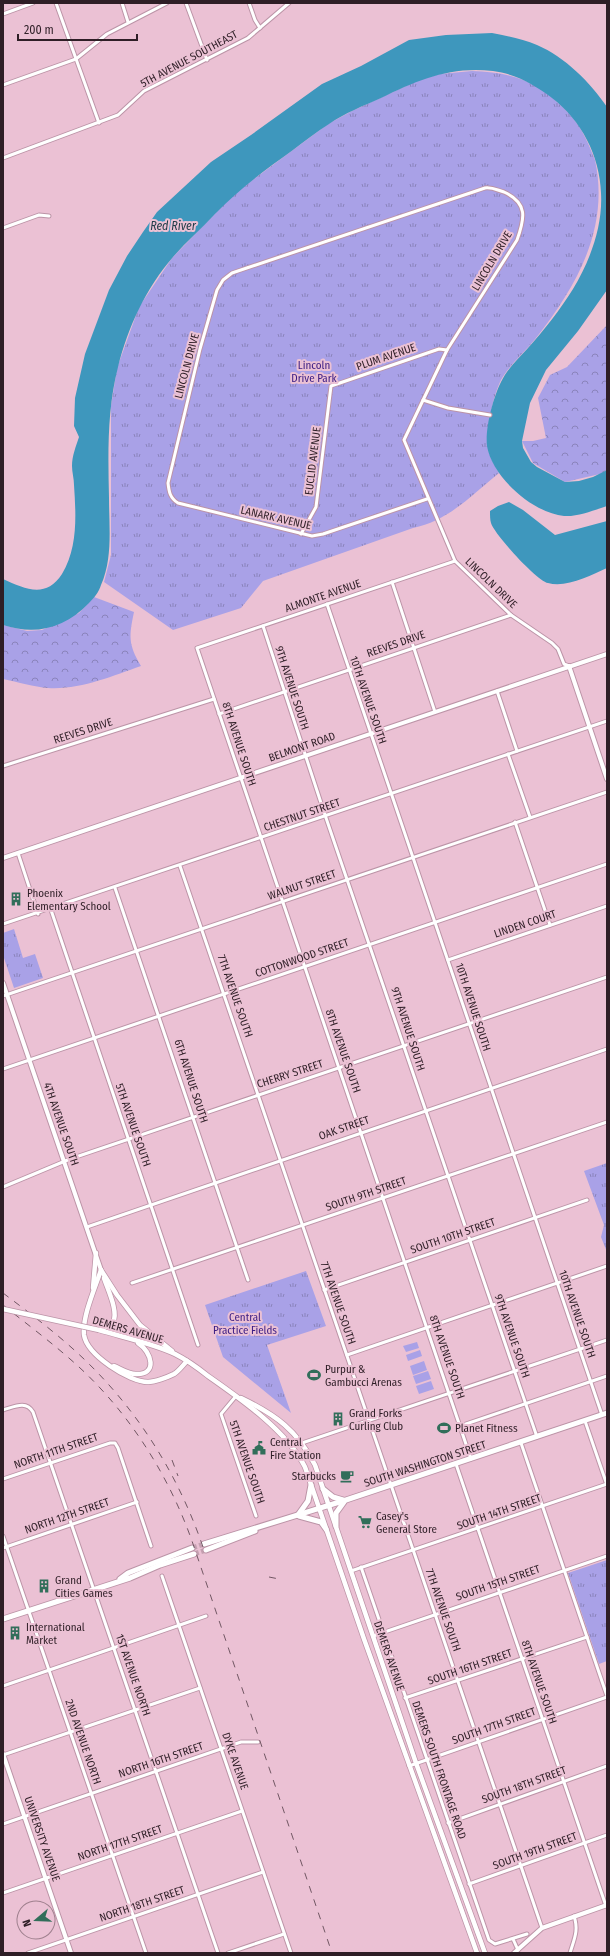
<svg xmlns="http://www.w3.org/2000/svg" width="610" height="1956" font-family="'Fira Sans Condensed',sans-serif">
<defs>
<pattern id="forest-crowns" width="20" height="18" patternUnits="userSpaceOnUse"><rect width="20" height="18" fill="#a9a1e7"/><path d="M2 6a3 3 0 1 1 6 0M12 15a3 3 0 1 1 6 0" fill="none" stroke="#8a83bb"/></pattern>
<pattern id="park-tufts" width="24" height="20" patternUnits="userSpaceOnUse"><rect width="24" height="20" fill="#a9a1e7"/><path d="M3 7l-1-3M5 7V3M7 7l1-3M15 17l-1-3M17 17v-4M19 17l1-3" fill="none" stroke="#8a83bb"/></pattern>
</defs>
<rect width="100%" height="100%" fill="#ebc1d4"/>
<g fill="#a9a1e7">
<path d="M417,1342L419,1348L406,1352L403,1346Z"/>
<path d="M420,1350L422,1356L408,1361L406,1355Z"/>
<path d="M424,1361L427,1370L413,1375L410,1366Z"/>
<path d="M428,1371L431,1379L416,1384L413,1376Z"/>
<path d="M431,1381L434,1389L419,1394L416,1386Z"/>
</g>
<g fill="url(#forest-crowns)">
<path d="M607,325V470L600,474L565,482L533,463L522,441H533L546,438L538,398L550,375L567,367Z"/>
<path d="M94,597L134,612C129,636 128,644 141,666C112,676 80,690 48,688C34,687 18,682 3,679V625L27,631L42,630L79,613Z"/>
</g>
<g fill="url(#park-tufts)">
<path d="M472,71C516,72 543,84 572,117C583,130 589,145 595,160C610,229 576,287 536,338C525,352 509,365 501,380C493,396 486,430 488,448C489,456 495,466 499,473C472,495 448,521 413,528L263,581L241,608L173,630L104,582L111,555V406L117,368L139,307L172,258L235,193L328,124L352,111L421,79L440,74Z"/>
<path d="M14,929L23,958L35,954L43,978L14,988L3,955V933Z"/>
<path d="M607,1163V1252L601,1237L604,1225L584,1171Z"/>
<path d="M306,1271L326,1326L267,1345L291,1413L223,1357L205,1305Z"/>
<path d="M607,1560V1661L599,1664L568,1573Z"/>
</g>
<g fill="#3e97bd">
<path d="M492,33C507,36 523,39 537,45C565,57 590,82 607,107V290L578,331L546,370L530,403L522,441L523,448L531,462L537,467L565,482L579,481L593,477L607,470V506C594,510 578,517 564,516C533,513 492,477 487,446C485,428 493,398 501,382C507,369 519,358 528,348C544,330 560,310 573,289C590,261 603,226 601,193C600,156 581,120 552,98C535,85 516,74 493,71C450,66 418,80 381,98C363,106 345,113 329,124C316,132 305,141 293,150C265,170 238,190 214,215C201,229 186,242 173,257C146,288 128,327 118,367C107,410 108,454 109,498C109,526 113,558 101,585C99,592 94,598 89,603C65,628 36,636 3,625V579C25,589 46,599 62,574C78,547 76,515 74,485C74,479 72,472 72,466C72,456 76,446 79,437L74,426L75,398L85,354L109,290L127,256L143,232L157,212L211,162L251,135L322,84L361,66L409,40L446,35Z"/>
<path d="M509,502L523,510L555,535L607,521V568C590,576 566,588 548,583C537,581 494,534 491,523C490,520 490,515 490,511L498,506Z"/>
</g>
<g fill="none" stroke-linecap="round" stroke-linejoin="round">
<g stroke="#c5a0b1" stroke-width="5" stroke-dasharray="5 2.5" stroke-linecap="butt">
<path d="M192,1548L204,1544"/>
<path d="M194,1554L206,1550"/>
</g>
<g stroke="#bc94a7" stroke-width="5">
<g id="minor">
<path d="M56,3L99,123"/>
<path d="M122,3L128,22"/>
<path d="M186,3L207,60"/>
<path d="M249,3L255,20L260,28"/>
<path d="M3,14L33,3"/>
<path d="M3,85L76,59L107,34L167,3"/>
<path d="M3,158L118,115L144,91L248,38L289,3"/>
<path d="M3,228L39,215L49,216"/>
<path d="M423,400L448,408L490,415"/>
<path d="M427,499L323,534L312,536L178,503C170,498 169,492 168,483L200,349L217,290L223,280L232,273L485,188C492,187 497,190 504,192C528,203 525,218 517,240L447,350L404,440L455,561L511,615L552,643L558,649L564,664L569,666"/>
<path d="M301,534L316,507L331,386L439,349L447,350"/>
<path d="M455,561L197,648L471,1459"/>
<path d="M392,582L435,712"/>
<path d="M327,604L602,1415"/>
<path d="M263,626L324,812L537,1437"/>
<path d="M497,691L517,751"/>
<path d="M219,714L511,615"/>
<path d="M508,754L530,817"/>
<path d="M3,766L214,699"/>
<path d="M515,822L550,925"/>
<path d="M18,853L38,914"/>
<path d="M180,866L542,1928"/>
<path d="M115,888L248,1280"/>
<path d="M51,910L198,1345"/>
<path d="M3,924L607,721"/>
<path d="M448,960L607,906"/>
<path d="M3,996L607,792"/>
<path d="M3,1069L607,864"/>
<path d="M3,1187L70,1159L607,977"/>
<path d="M87,1227L607,1049"/>
<path d="M132,1283L607,1122"/>
<path d="M324,1290L587,1200"/>
<path d="M347,1355L607,1266"/>
<path d="M236,1396L221,1414L256,1516"/>
<path d="M3,1410C14,1407 26,1400 33,1412L218,1953"/>
<path d="M585,1421L607,1485"/>
<path d="M460,1426L607,1376"/>
<path d="M302,1443L607,1340"/>
<path d="M521,1443L607,1696"/>
<path d="M456,1464L606,1906"/>
<path d="M3,1479L110,1443H115L118,1448L151,1546"/>
<path d="M3,1536L146,1953"/>
<path d="M3,1548L137,1502"/>
<path d="M361,1567L489,1940L495,1944L527,1934"/>
<path d="M351,1571L607,1484"/>
<path d="M162,1576L291,1953"/>
<path d="M373,1636L607,1556"/>
<path d="M3,1686L206,1616"/>
<path d="M405,1698L587,1637"/>
<path d="M3,1755L200,1688"/>
<path d="M409,1766L607,1697"/>
<path d="M448,1823L607,1766"/>
<path d="M3,1824L241,1742H258"/>
<path d="M469,1884L607,1835"/>
<path d="M3,1893L242,1811"/>
<path d="M513,1939L518,1950"/>
<path d="M28,1953L263,1872"/>
<path d="M228,1953L284,1934"/>
<path d="M570,1953C574,1939 579,1931 574,1916"/>
</g>
</g>
<g stroke="#bc94a7" stroke-width="6">
<g id="tertiary">
<path d="M569,666L607,779"/>
<path d="M3,858L607,654"/>
<path d="M3,983L101,1270"/>
<path d="M3,1754L71,1953"/>
<path d="M514,1953L542,1928L607,1905"/>
</g>
</g>
<g stroke="#bc94a7" stroke-width="6">
<g id="secondary">
<path d="M101,1270C95,1288 82,1317 84,1335C87,1355 129,1382 148,1382C155,1382 168,1377 174,1374C179,1371 183,1365 187,1361"/>
<path d="M101,1270L117,1295L140,1325L172,1351"/>
<path d="M93,1288L96,1253"/>
<path d="M99,1330C122,1337 155,1344 175,1354C187,1360 198,1368 208,1376C241,1399 287,1431 305,1467L364,1639L477,1953"/>
<path d="M99,1330C104,1328 110,1326 113,1322C119,1312 107,1288 104,1278"/>
<path d="M114,1366C121,1369 128,1374 136,1374C158,1375 152,1352 138,1343"/>
<path d="M241,1398C276,1415 297,1430 315,1465L416,1763L485,1953"/>
</g>
</g>
<g stroke="#bc94a7" stroke-width="7">
<g id="primary">
<path d="M323,1489L333,1497L343,1500"/>
<path d="M298,1515L308,1501L311,1485"/>
<path d="M299,1516L321,1522L326,1529"/>
<path d="M336,1526V1513L344,1502"/>
<path d="M204,1544L346,1500L607,1413"/>
<path d="M206,1550L255,1531"/>
<path d="M120,1579L128,1573L192,1548"/>
<path d="M3,1619L130,1578L160,1565L194,1554"/>
</g>
</g>
<use href="#minor" stroke="#fff" stroke-width="3"/>
<use href="#tertiary" stroke="#fff" stroke-width="4"/>
<use href="#secondary" stroke="#fff" stroke-width="4.5"/>
<use href="#primary" stroke="#fff" stroke-width="5"/>
<g stroke="#715763" stroke-width="1" stroke-dasharray="7 7" stroke-linecap="butt">
<path d="M3,1293C31,1314 60,1336 85,1360C141,1414 181,1480 205,1553"/>
<path d="M3,1305C28,1325 55,1345 79,1367C130,1414 169,1476 192,1541L332,1953"/>
<path d="M172,1460L178,1476"/>
<path d="M269,1577L279,1579"/>
</g>
<g stroke="#bc94a7" stroke-width="6" stroke-linecap="butt">
<path id="secondary-bridge" d="M3,1309L99,1330"/>
</g>
<use href="#secondary-bridge" stroke="#fff" stroke-width="4.5"/>
</g>
<defs>
<g id="building-bare" transform="scale(1.08)"><path d="M-4-6H4V6H1V3H-1V6H-4ZM-2.5-4.3h1.7v1.8h-1.7ZM.8-4.3h1.7v1.8H.8ZM-2.5-1h1.7V.8h-1.7ZM.8-1h1.7V.8H.8Z" fill="#316e5a" stroke="#ebc1d4" stroke-width="2.5" paint-order="stroke"/></g>
<g id="stadium-bare" transform="scale(1.08)"><path d="M0-5a6.5 5 0 1 0 0 10a6.5 5 0 1 0 0-10ZM-3.5-1.8h7v3.6h-7Z" fill="#316e5a" stroke="#ebc1d4" stroke-width="2.5" paint-order="stroke"/></g>
<g id="civic-bare" transform="scale(1.08)"><path d="M-.6-6.5H3V-4.5H.6V-3L4-1V1h2V6H-6V1h2V-1L-.6-3ZM-1.2 2.5V6h2.4V2.5Z" fill="#316e5a" stroke="#ebc1d4" stroke-width="2.5" paint-order="stroke"/></g>
<g id="cafe-bare" transform="scale(1.08)"><path d="M-5.5-4.5H6V0H3Q3 3.5 0 3.5H-2.5Q-5.5 3.5-5.5 0ZM3-3.2v2h1.7v-2ZM-6 4.5H4V6H-6Z" fill="#316e5a" stroke="#ebc1d4" stroke-width="2.5" paint-order="stroke"/></g>
<g id="supermarket-bare" transform="scale(1.08)"><path d="M-6-5.5h2.5l.6 2H6L4.5 2H-2.5L-4.4-4H-6ZM-1.5 3.2a1.3 1.3 0 1 0 .1 0ZM3 3.2a1.3 1.3 0 1 0 .1 0Z" fill="#316e5a" stroke="#ebc1d4" stroke-width="2.5" paint-order="stroke"/></g>
</defs>
<g fill-rule="evenodd">
<use href="#building-bare" x="16" y="899"/>
<use href="#stadium-bare" x="314" y="1375"/>
<use href="#building-bare" x="338" y="1419"/>
<use href="#stadium-bare" x="444" y="1428"/>
<use href="#civic-bare" x="259" y="1448"/>
<use href="#cafe-bare" x="347" y="1476"/>
<use href="#supermarket-bare" x="365" y="1522"/>
<use href="#building-bare" x="44" y="1586"/>
<use href="#building-bare" x="15" y="1633"/>
</g>
<g text-anchor="middle" dominant-baseline="central" stroke-width="4" stroke-linejoin="round" paint-order="stroke">
<g font-size="11" fill="#2e1e26" stroke="#ebc1d4">
<text transform="translate(189 59) rotate(-28)">5TH AVENUE SOUTHEAST</text>
<text transform="translate(492 261) rotate(-59)">LINCOLN DRIVE</text>
<text transform="translate(386 357) rotate(-19)">PLUM AVENUE</text>
<text transform="translate(187 366) rotate(-75)">LINCOLN DRIVE</text>
<text transform="translate(313 461) rotate(-83)">EUCLID AVENUE</text>
<text transform="translate(276 518) rotate(13)">LANARK AVENUE</text>
<text transform="translate(491 583) rotate(44)">LINCOLN DRIVE</text>
<text transform="translate(323 596) rotate(-19)">ALMONTE AVENUE</text>
<text transform="translate(396 644) rotate(-19)">REEVES DRIVE</text>
<text transform="translate(292 688) rotate(72)">9TH AVENUE SOUTH</text>
<text transform="translate(368 700) rotate(71)">10TH AVENUE SOUTH</text>
<text transform="translate(83 731) rotate(-18)">REEVES DRIVE</text>
<text transform="translate(239 744) rotate(72)">8TH AVENUE SOUTH</text>
<text transform="translate(302 747) rotate(-19)">BELMONT ROAD</text>
<text transform="translate(302 815) rotate(-19)">CHESTNUT STREET</text>
<text transform="translate(302 885) rotate(-19)">WALNUT STREET</text>
<text transform="translate(525 924) rotate(-19)">LINDEN COURT</text>
<text transform="translate(302 958) rotate(-19)">COTTONWOOD STREET</text>
<text transform="translate(235 996) rotate(71)">7TH AVENUE SOUTH</text>
<text transform="translate(473 1007) rotate(72)">10TH AVENUE SOUTH</text>
<text transform="translate(408 1029) rotate(72)">9TH AVENUE SOUTH</text>
<text transform="translate(343 1051) rotate(71)">8TH AVENUE SOUTH</text>
<text transform="translate(290 1074) rotate(-18)">CHERRY STREET</text>
<text transform="translate(191 1081) rotate(72)">6TH AVENUE SOUTH</text>
<text transform="translate(61 1124) rotate(71)">4TH AVENUE SOUTH</text>
<text transform="translate(133 1125) rotate(71)">5TH AVENUE SOUTH</text>
<text transform="translate(344 1128) rotate(-19)">OAK STREET</text>
<text transform="translate(366 1194) rotate(-19)">SOUTH 9TH STREET</text>
<text transform="translate(453 1236) rotate(-19)">SOUTH 10TH STREET</text>
<text transform="translate(338 1303) rotate(71)">7TH AVENUE SOUTH</text>
<text transform="translate(577 1314) rotate(71)">10TH AVENUE SOUTH</text>
<text transform="translate(128 1330) rotate(16)">DEMERS AVENUE</text>
<text transform="translate(512 1336) rotate(71)">9TH AVENUE SOUTH</text>
<text transform="translate(447 1357) rotate(71)">8TH AVENUE SOUTH</text>
<text transform="translate(56 1451) rotate(-19)">NORTH 11TH STREET</text>
<text transform="translate(247 1462) rotate(71)">5TH AVENUE SOUTH</text>
<text transform="translate(425 1464) rotate(-18)">SOUTH WASHINGTON STREET</text>
<text transform="translate(499 1512) rotate(-19)">SOUTH 14TH STREET</text>
<text transform="translate(67 1516) rotate(-19)">NORTH 12TH STREET</text>
<text transform="translate(498 1583) rotate(-19)">SOUTH 15TH STREET</text>
<text transform="translate(443 1610) rotate(71)">7TH AVENUE SOUTH</text>
<text transform="translate(389 1656) rotate(71)">DEMERS AVENUE</text>
<text transform="translate(470 1667) rotate(-19)">SOUTH 16TH STREET</text>
<text transform="translate(133 1675) rotate(71)">1ST AVENUE NORTH</text>
<text transform="translate(539 1682) rotate(71)">8TH AVENUE SOUTH</text>
<text transform="translate(494 1726) rotate(-20)">SOUTH 17TH STREET</text>
<text transform="translate(83 1742) rotate(71)">2ND AVENUE NORTH</text>
<text transform="translate(161 1760) rotate(-19)">NORTH 16TH STREET</text>
<text transform="translate(235 1761) rotate(71)">DYKE AVENUE</text>
<text transform="translate(439 1770) rotate(71)">DEMERS SOUTH FRONTAGE ROAD</text>
<text transform="translate(524 1785) rotate(-20)">SOUTH 18TH STREET</text>
<text transform="translate(42 1839) rotate(71)">UNIVERSITY AVENUE</text>
<text transform="translate(120 1843) rotate(-19)">NORTH 17TH STREET</text>
<text transform="translate(535 1851) rotate(-20)">SOUTH 19TH STREET</text>
<text transform="translate(142 1904) rotate(-19)">NORTH 18TH STREET</text>
</g>
<g font-size="11" fill="#3a1b82" stroke="#ebc1d4">
<text x="314" y="365">Lincoln<tspan x="314" dy="13">Drive Park</tspan></text>
<text x="245" y="1317">Central<tspan x="245" dy="13">Practice Fields</tspan></text>
</g>
<g font-size="11" fill="#2e1e26" stroke="#ebc1d4" text-anchor="start">
<text x="27" y="893">Phoenix<tspan x="27" dy="13">Elementary School</tspan></text>
<text x="325" y="1369">Purpur &amp;<tspan x="325" dy="13">Gambucci Arenas</tspan></text>
<text x="349" y="1413">Grand Forks<tspan x="349" dy="13">Curling Club</tspan></text>
<text x="455" y="1428">Planet Fitness</text>
<text x="270" y="1442">Central<tspan x="270" dy="13">Fire Station</tspan></text>
<text x="336" y="1476" text-anchor="end">Starbucks</text>
<text x="376" y="1516">Casey's<tspan x="376" dy="13">General Store</tspan></text>
<text x="55" y="1580">Grand<tspan x="55" dy="13">Cities Games</tspan></text>
<text x="26" y="1627">International<tspan x="26" dy="13">Market</tspan></text>
</g>
<g font-size="12" font-style="italic" fill="#213d49" stroke="#ebc1d4">
<text x="173" y="226">Red River</text>
</g>
</g>
<rect width="610" height="1956" fill="none" stroke="#2e1e26" stroke-width="8"/>
<g transform="translate(36 1920) rotate(251)"><circle r="19" fill="#ebc1d4" stroke="#9f808e"/>
<path d="M0-3L7 15L0 10L-7 15Z" fill="#316e5a"/>
<text y="-6" font-size="11" font-weight="bold" text-anchor="middle" fill="#2e1e26">N</text>
</g>
<path d="M18 34v6h119v-6" fill="none" stroke="#2e1e26" stroke-width="2"/>
<text x="24" y="34" font-size="12" fill="#2e1e26" stroke="#ebc1d4" stroke-width="3" paint-order="stroke">200 m</text>
</svg>
